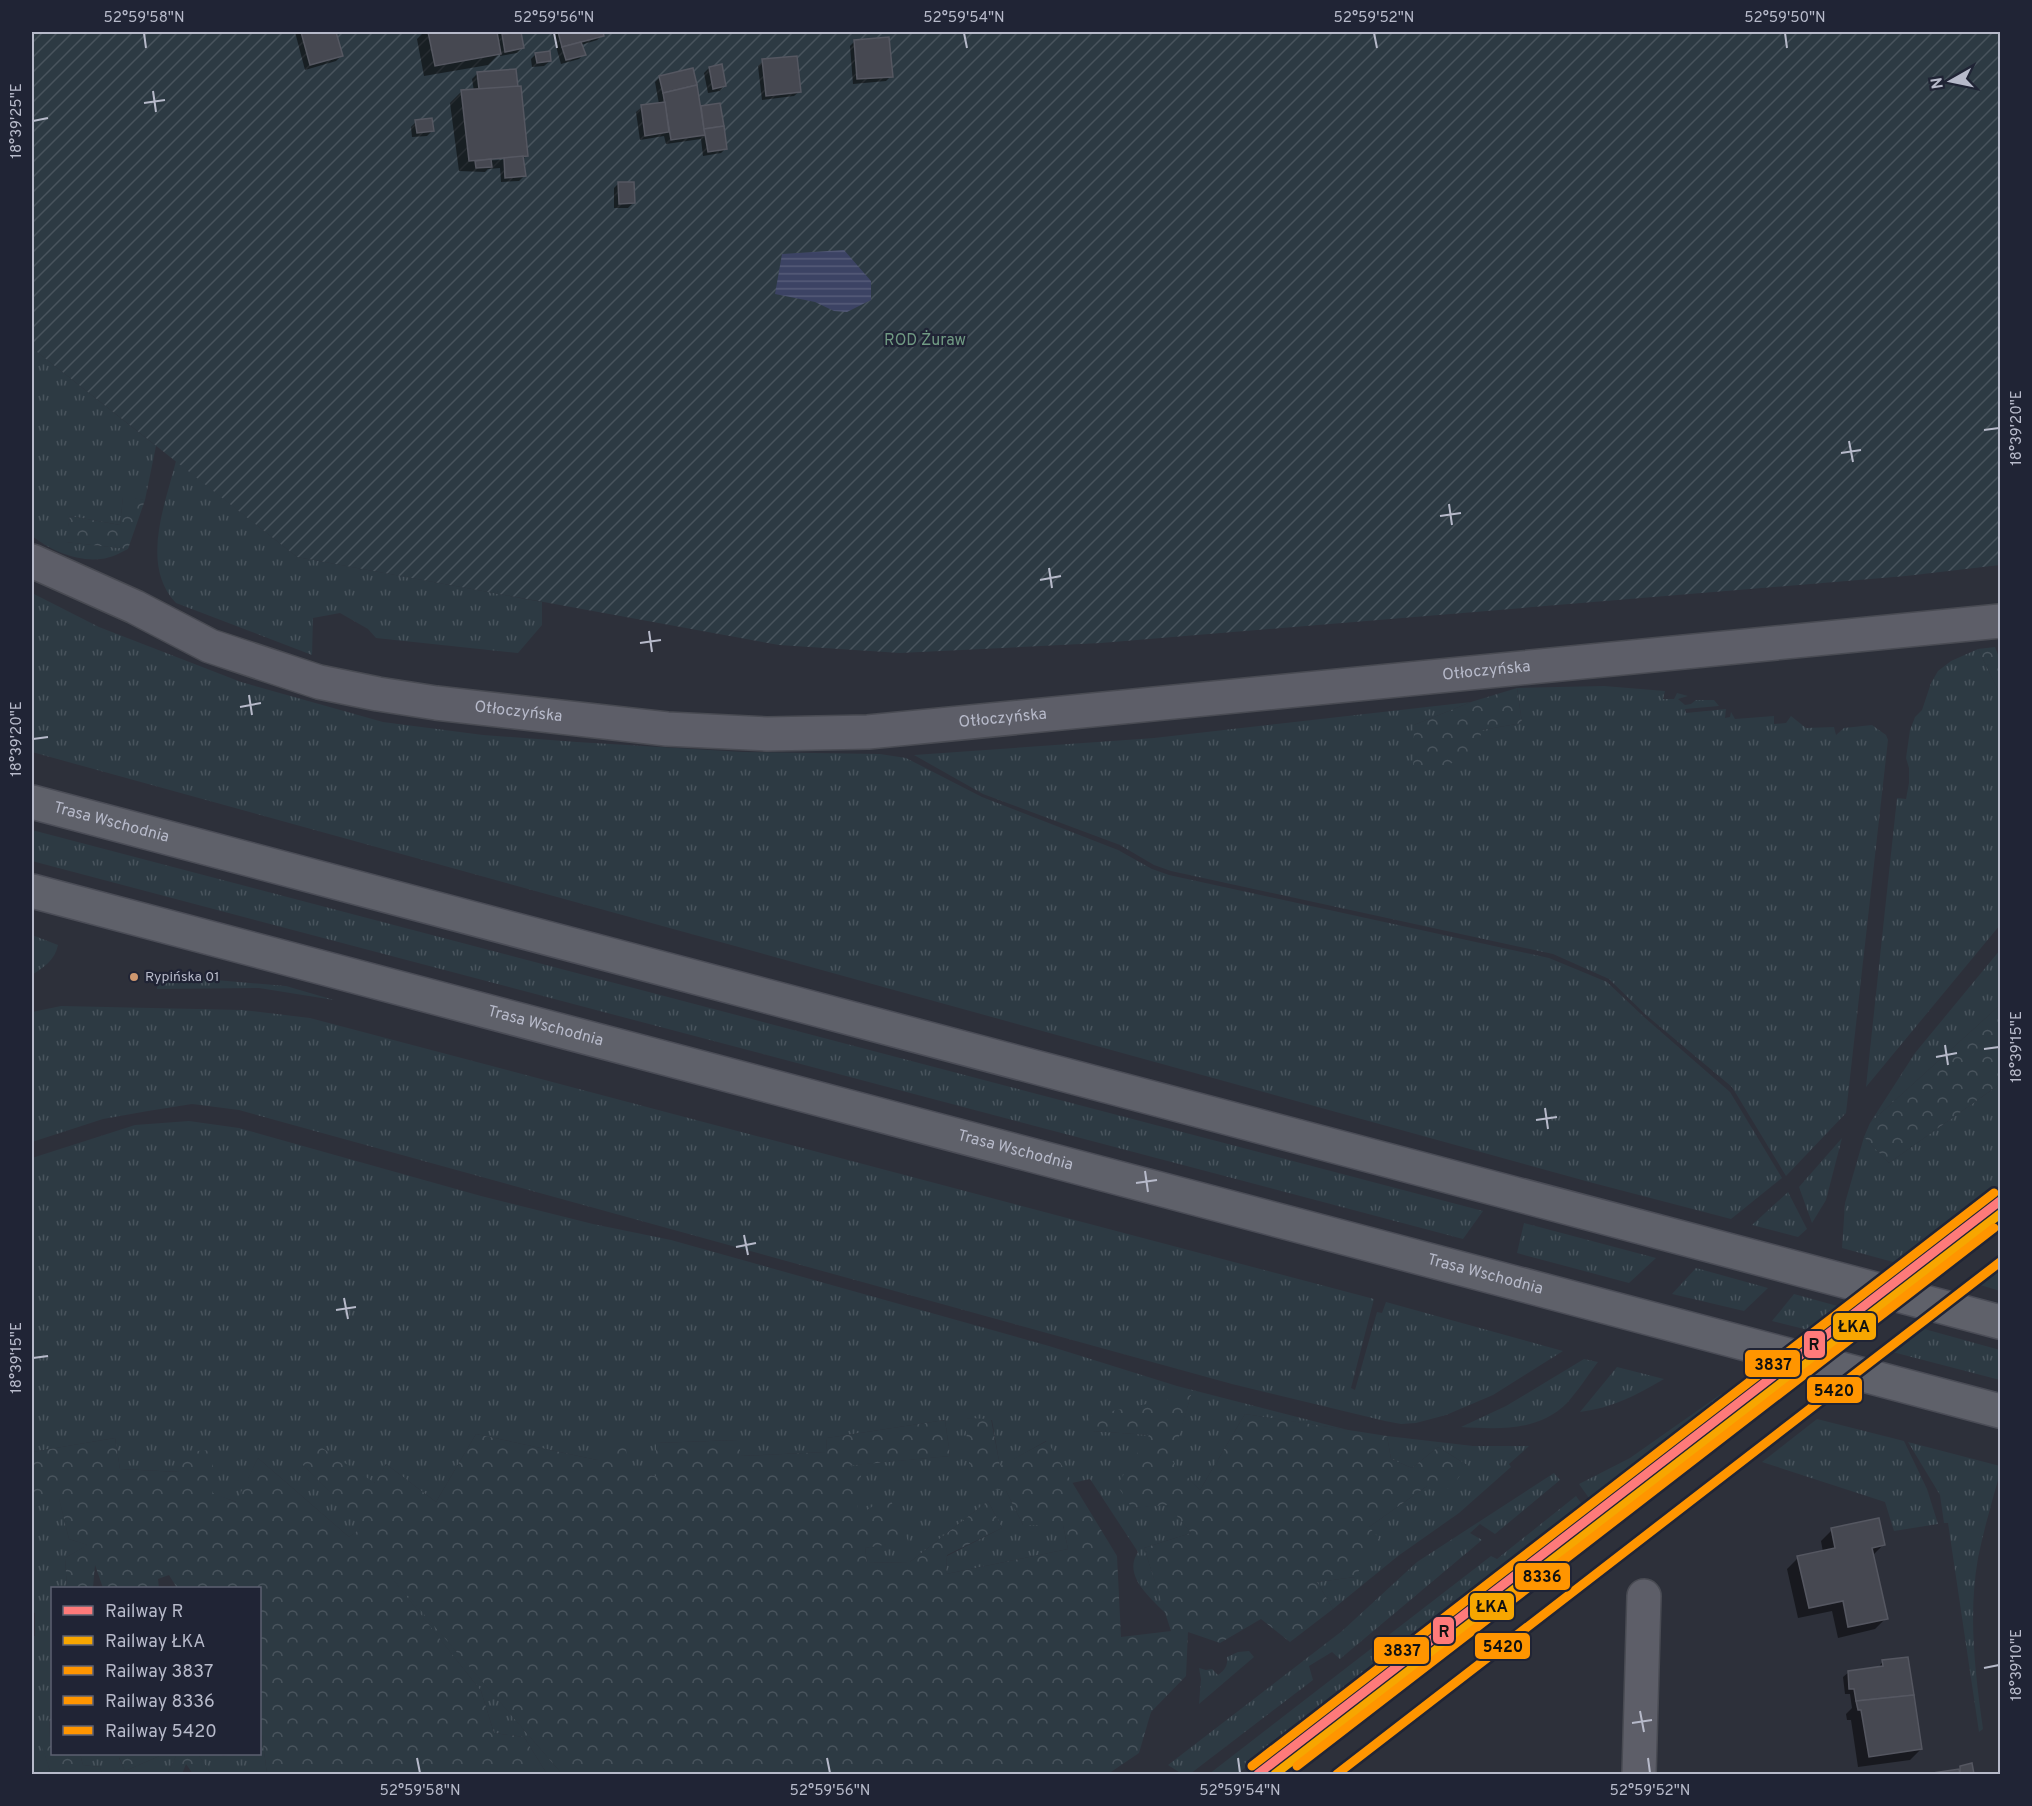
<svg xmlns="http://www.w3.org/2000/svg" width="2032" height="1806" font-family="Overpass,sans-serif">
<defs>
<pattern id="grass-tufts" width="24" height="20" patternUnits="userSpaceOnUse" patternTransform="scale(1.5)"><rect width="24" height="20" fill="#2d3a43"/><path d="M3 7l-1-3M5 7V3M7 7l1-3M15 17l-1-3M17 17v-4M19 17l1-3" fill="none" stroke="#49545d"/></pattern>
<pattern id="forest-crowns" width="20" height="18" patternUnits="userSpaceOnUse" patternTransform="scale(1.5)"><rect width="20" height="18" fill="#2d3a43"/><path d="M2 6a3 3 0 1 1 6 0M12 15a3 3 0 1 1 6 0" fill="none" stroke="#49545d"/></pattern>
<pattern id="garden-furrows" width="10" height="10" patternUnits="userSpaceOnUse" patternTransform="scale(1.5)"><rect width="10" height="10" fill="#2d3a43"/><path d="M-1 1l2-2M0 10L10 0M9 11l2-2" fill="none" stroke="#49545d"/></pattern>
<pattern id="water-rules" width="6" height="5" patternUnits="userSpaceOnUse" patternTransform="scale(1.5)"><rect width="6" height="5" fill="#3c4364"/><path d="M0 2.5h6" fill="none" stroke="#565c79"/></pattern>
</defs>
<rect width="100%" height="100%" fill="#2d303a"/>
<g fill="url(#grass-tufts)">
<path d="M32,348L156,446L145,500L123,497L120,525L70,516L66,542L128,549C120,553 111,558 101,559C77,562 50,550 32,536Z"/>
<path d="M176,461L297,557L542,602V625L518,653L376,638L368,629L340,613L313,618L312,655L176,603C140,565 165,505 176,461Z"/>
<path d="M32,593L99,627L241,682L383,722L483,735L577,742L743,752L880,754L906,758L982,797L1118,850L1152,869L1169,875L1549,958L1607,982L1644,1017L1730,1092L1782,1178L1731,1219L1593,1183L32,752Z"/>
<path d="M1978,649L2000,694V925L1866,1087L1897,798L1906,799L1909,783V768L1906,758L1910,730L1915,717L1922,710L1931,683L1938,671L1951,661Z"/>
<path d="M1604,686L1665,691L1663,699H1674L1677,693L1688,696L1678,699L1685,705L1691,704L1696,700H1714L1719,706L1685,709L1686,713L1726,709L1725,718L1730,717L1731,712L1735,719L1774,716V724L1786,723L1791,716L1806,728L1834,727L1836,735L1844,728L1872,725L1886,735L1888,740L1846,1113L1786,1176L1732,1087L1646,1015L1609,979L1553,954L1171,871L1154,865L1120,845L983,794L914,755L1154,738L1471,702L1414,725L1482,730L1522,723L1517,688Z"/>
<path d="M32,830L1483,1211L1463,1239L32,861Z"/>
<path d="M32,935L58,945C55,960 44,967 32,975Z"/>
<path d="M2000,950V1005L1870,1123L1915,1053Z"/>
<path d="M158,975L286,986L334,1000L259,988L157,989Z"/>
<path d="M61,1006L243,1010L310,1018L1374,1299L1351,1388L1355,1390L1377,1312L1382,1313L1386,1302L1563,1351L1493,1395L1446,1415L1416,1423L1401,1424L1385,1421L1232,1384L239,1110L192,1104L148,1111L103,1119L32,1142V1012Z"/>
<path d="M2000,1084V1190L1904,1265L1842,1248L1845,1203L1864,1137L1889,1163Z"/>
<path d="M189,1121L239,1128L481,1196L593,1224L671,1240L1049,1346L1177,1386L1348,1430L1245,1414L1200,1490L1171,1461L1191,1395L1092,1431L1150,1435L1132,1508L1168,1504L1191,1533L1144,1548L1166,1614C1151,1598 1122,1576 1138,1552L1090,1479L1072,1483L1046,1441L1000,1467L992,1420L965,1418L1006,1491L1023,1525H1063L1068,1549L946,1574L947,1556L1002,1528L988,1501L910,1562L867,1563L865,1548L908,1540L856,1517L841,1466L950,1456L945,1420L827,1438L826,1452L740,1456L737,1440L656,1443V1476L626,1474V1444L597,1460L476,1434L436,1502L386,1464L376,1483L303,1465L365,1526L349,1537L258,1458L237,1502L213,1494V1450L180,1472L120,1469L115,1438L32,1452V1158L135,1125Z"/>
<path d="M1842,1138L1826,1200L1812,1223L1799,1187Z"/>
<path d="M1788,1192L1807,1229L1798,1237L1752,1225Z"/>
<path d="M1524,1223L1656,1258L1629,1283L1517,1253Z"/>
<path d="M2000,1255V1291L1967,1281Z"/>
<path d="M1696,1268L1768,1288L1744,1311L1672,1294Z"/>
<path d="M1794,1294L1841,1307L1812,1331L1772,1321Z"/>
<path d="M1910,1325L2000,1350V1380L1881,1349Z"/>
<path d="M1584,1359L1598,1362C1588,1375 1578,1391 1567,1403C1538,1432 1498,1429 1461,1427L1506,1406Z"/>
<path d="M1617,1367L1664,1379C1637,1395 1612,1408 1580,1412Z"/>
<path d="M1721,1394L1725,1395L1591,1501L1579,1484L1630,1458Z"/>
<path d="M1817,1419L1904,1441L1927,1489L1938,1524L1894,1531L1885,1502L1762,1462Z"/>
<path d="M1387,1436L1473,1446H1529L1509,1464L1511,1467L1459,1513L1398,1556L1333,1609L1317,1582L1355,1577L1369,1527L1427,1486L1467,1465L1438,1447L1412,1468L1391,1459Z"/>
<path d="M1908,1442L2000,1466V1473C1992,1501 1984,1529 1978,1558C1968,1615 1975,1672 1983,1729L1979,1732L1948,1523H1944L1940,1495Z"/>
<path d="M1554,1473L1560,1480L1495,1534L1480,1524L1470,1533L1482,1540L1340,1659L1332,1652L1309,1666L1313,1680L1190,1774H1182L1168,1765L1342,1631L1417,1562Z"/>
<path d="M1576,1496L1584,1507L1237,1774H1209L1491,1556L1497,1559Z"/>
<path d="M59,1498L69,1539L88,1545L65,1558L67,1588H52V1710L49,1711L50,1738L40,1739L51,1774H32V1636H35V1613L32,1612V1507Z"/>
<path d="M371,1552L562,1774H547L524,1737L494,1733L481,1691Z"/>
<path d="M1249,1651L1254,1657L1199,1704L1201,1679L1199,1668L1206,1670L1212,1669L1218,1675C1225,1670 1228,1665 1227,1657L1238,1652Z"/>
<path d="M260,1719L267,1774H211L198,1754H220L223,1756L235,1754H260Z"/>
<path d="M80,1754H125L119,1758L125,1771L164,1754H177L167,1774H102L100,1767L83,1765Z"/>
</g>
<g fill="url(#forest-crowns)">
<path d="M123,496L145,500L128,549L65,542L70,516L120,525Z"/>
<path d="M1995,647L2000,660V694L1978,649Z"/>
<path d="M1517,688L1522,723L1482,730L1475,756L1413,775L1414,725L1471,702Z"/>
<path d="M2000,1005V1084L1889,1163L1864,1137L1870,1123Z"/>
<path d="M1191,1395L1172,1461L1200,1490L1245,1414L1387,1436L1391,1459L1412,1468L1438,1447L1467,1465L1451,1489L1427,1486L1369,1527L1379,1538L1355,1577L1317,1582L1333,1609L1290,1642L1261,1619L1220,1643L1188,1632L1186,1676L1151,1712L1139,1753L1108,1774H562L385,1569L481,1691L494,1733L524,1737L547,1774H267L260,1719V1588H177L169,1575L158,1579L159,1588H103L95,1565L93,1588H67L65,1558L87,1545L69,1539L59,1499L32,1507V1452L115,1438L120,1469L179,1472L181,1452L213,1450V1493L236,1502L258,1458L349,1537L364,1526L303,1465L310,1440L375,1483L386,1464L436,1502L476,1434L597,1460L603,1444H626L627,1473L656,1476V1443L738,1440L741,1456L826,1452L827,1438L945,1420L950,1456L845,1466L862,1468L856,1517L889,1496L908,1541L865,1548L867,1563L910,1562L988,1501L1002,1528L947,1555L946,1574L1068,1549L1063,1525H1023L1006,1491L971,1485L965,1418L991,1419L1000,1466L1047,1441L1117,1556L1121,1637L1171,1631L1144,1548L1191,1533L1168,1505L1132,1508L1117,1485L1149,1435L1091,1431L1088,1416Z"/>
<path d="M49,1710H52V1754H80L83,1765L100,1767L102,1774H51L39,1738H50Z"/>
<path d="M125,1754H164L125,1771L119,1757Z"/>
<path d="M177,1754H198L211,1774H193L186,1764L182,1774H167Z"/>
</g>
<path fill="url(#garden-furrows)" d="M32,32H2000V565L1906,576L1101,643L900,653L779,645L297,557L32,348Z"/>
<path fill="url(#water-rules)" d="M844,250L871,281V300L847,312L834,311L815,302L775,294L782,254Z"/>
<g fill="#0007" fill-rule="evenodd">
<path d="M295,32H334L341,56L336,61L305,70Z"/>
<path d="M424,32H495V34L498,32H516L522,48L517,53L500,56V53L488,65L424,76L417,39Z"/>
<path d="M552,32H601L602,35L597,40L581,45L584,54L579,59L561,64Z"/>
<path d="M855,41L891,76L886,81L853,84L850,46Z"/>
<path d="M536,54L550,61L544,66L532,67L531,59Z"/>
<path d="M763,61L800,91L794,96L762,100L758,66Z"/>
<path d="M709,68L725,85L720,91L708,93L704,73Z"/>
<path d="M478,73L526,156L522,160L524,176L519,181L501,182L500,168L488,169L485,172L459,171L450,103L461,92L474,91L472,79ZM516,156V159L483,161V158Z"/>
<path d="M660,77L700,108L719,105L726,148L721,153L703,156L701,139L666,144L664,136L640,140L636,112L642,107L659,104L655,82Z"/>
<path d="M416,122L432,131L427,136L412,137L411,127Z"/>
<path d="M619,183L633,203L628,208H614V188Z"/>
<path d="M1832,1530L1883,1545L1872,1556L1886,1618L1875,1629L1838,1638L1832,1611L1798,1618L1787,1569L1798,1558L1823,1552L1821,1541Z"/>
<path d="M1883,1661L1921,1749L1910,1760L1858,1767L1851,1720H1847L1846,1714L1852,1708L1850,1694H1845L1843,1677L1849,1672L1878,1668Z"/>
<path d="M1971,1765L1973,1774H1935L1957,1771L1960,1767Z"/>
</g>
<g fill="#464851" stroke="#555761" stroke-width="1.5">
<path d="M301,32H336L343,56L310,65Z"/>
<path d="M428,32H497L501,54L435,66Z"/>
<path d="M521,32L524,48L505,52L502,34Z"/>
<path d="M558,32H603L604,36L562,47Z"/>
<path d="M889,37L893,77L857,79L854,40Z"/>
<path d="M581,42L586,55L566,60L562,47Z"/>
<path d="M550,51L551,61L537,63L535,53Z"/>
<path d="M797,56L801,92L766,96L762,59Z"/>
<path d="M722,64L726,86L713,89L709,67Z"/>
<path d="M693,68L697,85L663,93L659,76Z"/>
<path d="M516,69L518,87L479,89L477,72Z"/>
<path d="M697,85L705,135L671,140L663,93Z"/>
<path d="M521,86L528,156L469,161L461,90Z"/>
<path d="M665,102L669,132L645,136L641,105Z"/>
<path d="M720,103L724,126L704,129L701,106Z"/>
<path d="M432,118L434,131L417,133L415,120Z"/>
<path d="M724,126L727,149L708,152L704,129Z"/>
<path d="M523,156L526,176L505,178L504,158Z"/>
<path d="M491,159L492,167L476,168L475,161Z"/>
<path d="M618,182H634L635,203L619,204Z"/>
<path d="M1879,1518L1885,1545L1872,1548L1888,1619L1848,1627L1843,1601L1809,1608L1797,1556L1835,1548L1831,1528Z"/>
<path d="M1908,1657L1914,1695L1856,1701L1854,1689H1849L1848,1671L1883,1666L1882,1660Z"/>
<path d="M1914,1695L1922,1749L1869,1757L1861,1710H1858L1856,1701Z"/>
<path d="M1972,1763L1974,1774H1960V1766Z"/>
<path d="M1959,1769L1960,1774H1926Z"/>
</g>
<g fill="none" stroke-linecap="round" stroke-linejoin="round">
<g stroke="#494b53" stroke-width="36">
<g id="street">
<path id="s1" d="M32,561L135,607L210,646L319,682L378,694L436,703L667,729L767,734L868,732L2000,621"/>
<path d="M1639,1774L1644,1596"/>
</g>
</g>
<g stroke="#4b4d57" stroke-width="36">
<g id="primary">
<path id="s2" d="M32,802L2000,1322"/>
<path id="s3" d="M32,891L2000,1411"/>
</g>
</g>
<use href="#street" stroke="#5d5e68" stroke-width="33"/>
<use href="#primary" stroke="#5f616a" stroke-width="33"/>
<g stroke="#202435" stroke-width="14">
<path id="rail-1" d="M1258,1774L2000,1201"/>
</g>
<g stroke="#202435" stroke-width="14">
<path id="rail-2" d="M1275,1774L2000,1214"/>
</g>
<g stroke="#202435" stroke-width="14">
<path id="rail-3" d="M1252,1766L1994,1193"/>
</g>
<g stroke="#202435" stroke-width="14">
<path id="rail-4" d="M1297,1766L1994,1228"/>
</g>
<g stroke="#202435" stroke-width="14">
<path id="rail-5" d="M1337,1774L2000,1262"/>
</g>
<use href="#rail-1" stroke="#fe7a7a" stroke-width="9"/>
<use href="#rail-2" stroke="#f7a600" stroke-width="9"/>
<use href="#rail-3" stroke="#ff9500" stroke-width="9"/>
<use href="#rail-4" stroke="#ff9500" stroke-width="9"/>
<use href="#rail-5" stroke="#ff9500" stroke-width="9"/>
</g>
<path fill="none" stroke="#b7baca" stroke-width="2" d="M144,33L146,48M554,33L557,48M964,33L967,48M1374,33L1377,48M1785,33L1787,48M153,91L156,112M144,103L165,100M33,121L48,118M1984,430L1999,428M1849,441L1853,462M1841,453L1861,450M1449,504L1452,525M1440,516L1461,513M1049,568L1052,588M1040,580L1061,576M649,631L652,652M640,643L661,640M249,695L252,715M240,707L261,703M33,739L48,737M1945,1045L1948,1065M1984,1049L1999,1047M1936,1057L1957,1053M1545,1108L1548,1129M1536,1120L1557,1117M1145,1171L1148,1192M1136,1183L1157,1180M744,1235L748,1255M736,1247L756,1243M344,1298L348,1319M336,1310L356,1307M33,1358L48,1356M1984,1668L1999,1665M1640,1711L1644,1732M1632,1723L1652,1720M417,1758L420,1773M827,1758L830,1773M1238,1758L1240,1773M1648,1758L1650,1773"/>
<circle fill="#cd976f" stroke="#202435" stroke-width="2" cx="134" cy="977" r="5"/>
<g text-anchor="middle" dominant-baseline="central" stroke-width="4.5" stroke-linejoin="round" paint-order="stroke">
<g font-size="14" fill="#b7baca" stroke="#202435" text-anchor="start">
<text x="145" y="977">Rypińska 01</text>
</g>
<g font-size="16" fill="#709a83" stroke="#202435">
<text x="925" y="341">ROD Żuraw</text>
</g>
<g font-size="16" fill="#b7baca" stroke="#202435">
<text stroke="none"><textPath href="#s1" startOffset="1486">Otłoczyńska</textPath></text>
<text stroke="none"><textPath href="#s1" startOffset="514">Otłoczyńska</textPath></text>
<text stroke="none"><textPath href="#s1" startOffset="1000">Otłoczyńska</textPath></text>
<text stroke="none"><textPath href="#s2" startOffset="82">Trasa Wschodnia</textPath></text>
<text stroke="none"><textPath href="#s3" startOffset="531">Trasa Wschodnia</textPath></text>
<text stroke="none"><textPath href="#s3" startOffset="1017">Trasa Wschodnia</textPath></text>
<text stroke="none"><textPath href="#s3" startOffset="1503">Trasa Wschodnia</textPath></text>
</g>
</g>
<g stroke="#202435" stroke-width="2">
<rect x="1832" y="1312" width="45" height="29" rx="6" fill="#f7a600"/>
<rect x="1803" y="1330" width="23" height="29" rx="6" fill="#fe7a7a"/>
<rect x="1744" y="1349" width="57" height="29" rx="6" fill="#ff9500"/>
<rect x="1806" y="1376" width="57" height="28" rx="6" fill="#ff9500"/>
<rect x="1514" y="1562" width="57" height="29" rx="6" fill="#ff9500"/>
<rect x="1469" y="1592" width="46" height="29" rx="6" fill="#f7a600"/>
<rect x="1432" y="1616" width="23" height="29" rx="6" fill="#fe7a7a"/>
<rect x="1474" y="1632" width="57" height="28" rx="6" fill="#ff9500"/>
<rect x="1373" y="1636" width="57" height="29" rx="6" fill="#ff9500"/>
</g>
<g font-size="16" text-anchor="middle" font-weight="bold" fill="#111">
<text x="1854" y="1332">ŁKA</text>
<text x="1814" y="1350">R</text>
<text x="1773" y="1370">3837</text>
<text x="1834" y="1396">5420</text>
<text x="1542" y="1582">8336</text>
<text x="1492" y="1612">ŁKA</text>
<text x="1444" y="1637">R</text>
<text x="1503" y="1652">5420</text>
<text x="1402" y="1656">3837</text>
</g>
<rect width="2032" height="1806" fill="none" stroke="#202435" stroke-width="66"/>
<rect x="51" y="1587" width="210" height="168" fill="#202435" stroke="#5c6071" stroke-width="1.5"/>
<rect x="63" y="1606" width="30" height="9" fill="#fe7a7a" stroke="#5c6071" stroke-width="1.5"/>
<text x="105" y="1617" font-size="18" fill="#b7baca">Railway R</text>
<rect x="63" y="1636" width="30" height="9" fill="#f7a600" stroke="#5c6071" stroke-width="1.5"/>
<text x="105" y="1647" font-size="18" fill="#b7baca">Railway ŁKA</text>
<rect x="63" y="1666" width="30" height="9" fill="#ff9500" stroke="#5c6071" stroke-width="1.5"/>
<text x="105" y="1677" font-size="18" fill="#b7baca">Railway 3837</text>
<rect x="63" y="1696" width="30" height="9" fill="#ff9500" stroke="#5c6071" stroke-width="1.5"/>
<text x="105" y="1707" font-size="18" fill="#b7baca">Railway 8336</text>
<rect x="63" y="1726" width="30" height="9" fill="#ff9500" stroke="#5c6071" stroke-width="1.5"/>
<text x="105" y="1737" font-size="18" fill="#b7baca">Railway 5420</text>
<g transform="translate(1951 81) rotate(261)" stroke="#202435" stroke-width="4.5" paint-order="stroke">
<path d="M0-4.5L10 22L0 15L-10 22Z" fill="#b7baca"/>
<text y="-9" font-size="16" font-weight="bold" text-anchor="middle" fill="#b7baca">N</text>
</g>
<rect x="33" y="33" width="1966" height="1740" fill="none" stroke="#b7baca" stroke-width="2"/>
<g font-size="15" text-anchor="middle" fill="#b7baca">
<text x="144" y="22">52°59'58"N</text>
<text x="554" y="22">52°59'56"N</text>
<text x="964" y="22">52°59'54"N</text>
<text x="1374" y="22">52°59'52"N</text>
<text x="1785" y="22">52°59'50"N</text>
<text transform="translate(16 121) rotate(-90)" y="5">18°39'25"E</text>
<text transform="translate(2016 428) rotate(-90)" y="5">18°39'20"E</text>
<text transform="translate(16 739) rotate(-90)" y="5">18°39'20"E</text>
<text transform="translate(2016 1047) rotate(-90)" y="5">18°39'15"E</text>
<text transform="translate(16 1358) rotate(-90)" y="5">18°39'15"E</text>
<text transform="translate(2016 1665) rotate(-90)" y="5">18°39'10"E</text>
<text x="420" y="1795">52°59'58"N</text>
<text x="830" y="1795">52°59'56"N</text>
<text x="1240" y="1795">52°59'54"N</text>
<text x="1650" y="1795">52°59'52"N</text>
</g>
</svg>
